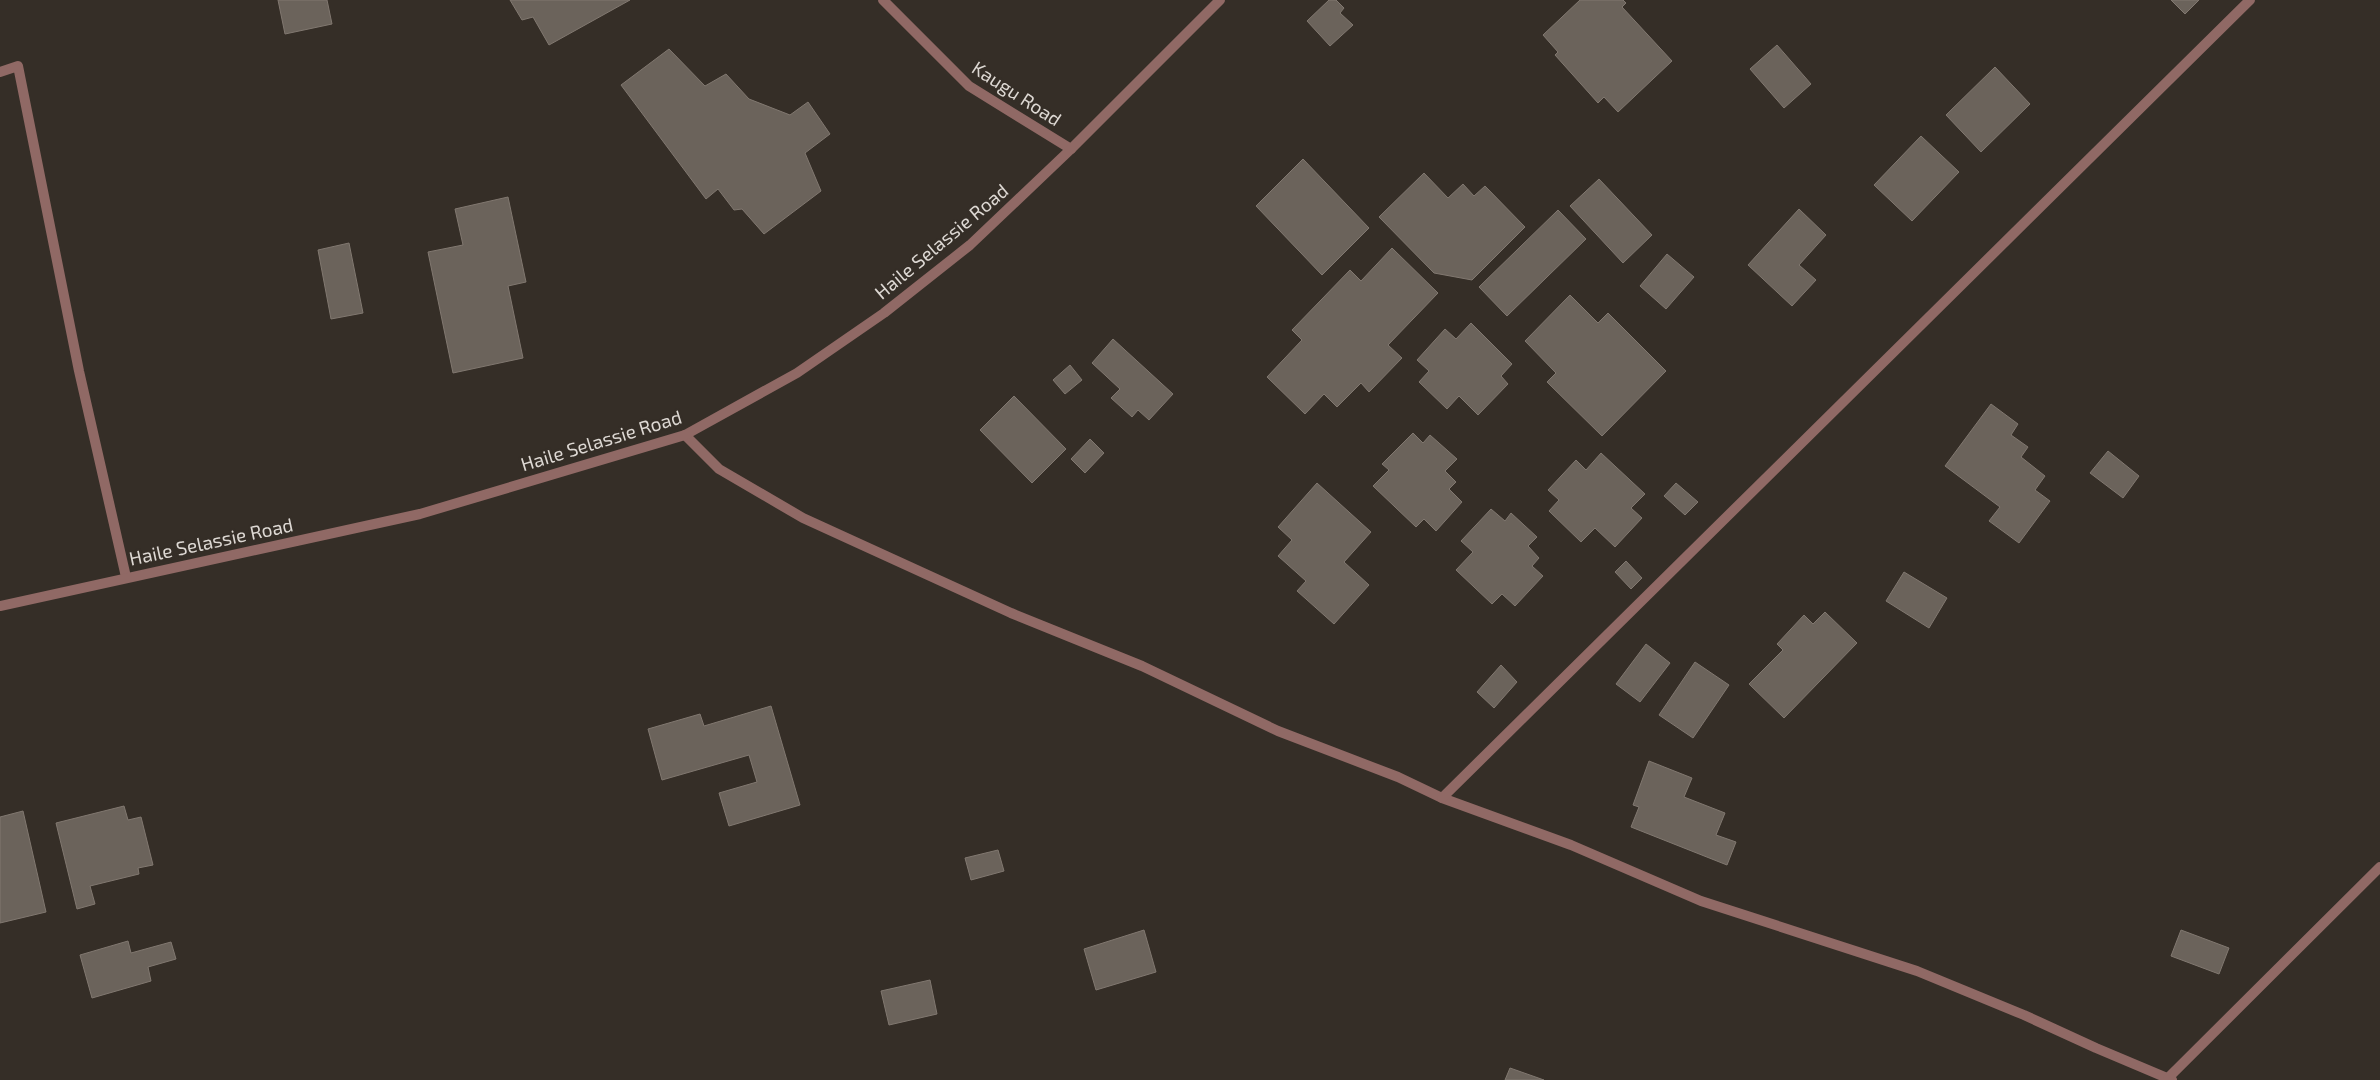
<svg xmlns="http://www.w3.org/2000/svg" width="2380" height="1080" font-family="'Exo 2',sans-serif">
<rect width="100%" height="100%" fill="#352e27"/>
<g fill="#6b635b" stroke="#817870">
<path d="M278,0H327L332,24L285,34Z"/>
<path d="M510,0H630L549,45L533,17L522,20Z"/>
<path d="M1329,0H1336L1344,8L1340,13L1353,25L1330,46L1307,21Z"/>
<path d="M1580,0H1623L1626,3L1622,7L1672,61L1618,112L1604,97L1598,103L1555,55L1558,52L1543,35Z"/>
<path d="M2171,0H2199L2185,14Z"/>
<path d="M1777,45L1811,84L1784,108L1750,69Z"/>
<path d="M669,49L705,86L726,74L749,99L790,115L808,102L830,134L805,153L821,191L764,234L742,209L734,210L718,189L706,199L621,85Z"/>
<path d="M1995,67L2030,104L1981,152L1946,115Z"/>
<path d="M1921,136L1959,172L1912,221L1874,185Z"/>
<path d="M1303,159L1369,228L1322,275L1256,206Z"/>
<path d="M1424,173L1448,198L1463,184L1474,196L1485,186L1525,227L1472,280L1434,273L1379,217Z"/>
<path d="M1599,179L1652,235L1623,263L1570,206Z"/>
<path d="M508,197L526,282L508,286L523,358L453,373L428,252L463,245L455,209Z"/>
<path d="M1799,209L1826,235L1799,265L1816,280L1792,306L1748,265Z"/>
<path d="M1558,210L1586,239L1507,316L1479,287Z"/>
<path d="M349,243L363,313L331,319L318,250Z"/>
<path d="M1392,248L1438,293L1388,345L1402,358L1369,392L1361,383L1337,407L1324,394L1305,414L1267,377L1302,340L1292,330L1350,270L1361,281Z"/>
<path d="M1667,254L1694,277L1666,309L1640,286Z"/>
<path d="M1570,295L1598,323L1608,313L1666,371L1602,436L1547,382L1556,373L1525,341Z"/>
<path d="M1471,323L1512,364L1501,376L1508,384L1478,415L1459,396L1447,409L1419,382L1429,371L1417,360L1445,329L1456,339Z"/>
<path d="M1113,339L1173,394L1149,420L1138,410L1132,417L1111,398L1120,389L1092,363Z"/>
<path d="M1070,365L1082,380L1065,394L1053,380Z"/>
<path d="M1014,396L1066,449L1032,483L980,430Z"/>
<path d="M1991,404L2018,424L2011,435L2028,447L2021,457L2045,476L2035,490L2050,501L2019,543L1989,521L2000,507L1945,466Z"/>
<path d="M1413,433L1423,443L1430,435L1457,459L1445,471L1456,482L1449,489L1462,502L1436,531L1424,519L1416,527L1373,486L1389,470L1382,464Z"/>
<path d="M1090,439L1104,453L1085,473L1071,459Z"/>
<path d="M2108,451L2139,476L2123,498L2090,473Z"/>
<path d="M1601,453L1645,494L1631,508L1642,518L1615,547L1595,528L1581,542L1549,511L1559,500L1548,490L1576,460L1586,470Z"/>
<path d="M1317,483L1371,532L1344,562L1369,585L1334,624L1297,591L1306,581L1278,556L1292,540L1278,527Z"/>
<path d="M1676,483L1698,502L1685,515L1664,496Z"/>
<path d="M1491,509L1505,521L1511,513L1537,537L1528,546L1539,558L1532,566L1543,576L1515,606L1502,594L1492,604L1456,570L1473,552L1461,541Z"/>
<path d="M1626,561L1642,578L1631,589L1615,572Z"/>
<path d="M1904,572L1947,598L1929,628L1886,601Z"/>
<path d="M1825,612L1857,643L1784,718L1749,684L1783,650L1777,644L1804,615L1813,624Z"/>
<path d="M1646,644L1670,663L1640,702L1616,684Z"/>
<path d="M1695,662L1729,685L1693,738L1659,715Z"/>
<path d="M1501,665L1517,682L1494,708L1477,692Z"/>
<path d="M771,706L800,805L729,826L719,793L757,782L749,755L662,780L648,729L700,714L704,726Z"/>
<path d="M1649,761L1692,778L1684,797L1725,813L1716,835L1736,842L1727,865L1631,827L1639,807L1633,805Z"/>
<path d="M124,806L128,820L141,817L153,865L138,868L139,874L90,886L95,904L77,909L56,823Z"/>
<path d="M23,811L46,912L0,923V817Z"/>
<path d="M998,850L1004,871L971,880L965,858Z"/>
<path d="M1144,930L1156,972L1096,990L1084,949Z"/>
<path d="M2181,930L2229,948L2219,974L2171,956Z"/>
<path d="M128,941L131,953L171,942L176,959L148,967L151,981L92,998L80,955Z"/>
<path d="M930,980L937,1014L889,1025L881,991Z"/>
<path d="M1510,1068L1544,1080H1505Z"/>
</g>
<g fill="none" stroke-linecap="round" stroke-linejoin="round">
<path stroke="#906965" stroke-width="10" d="M0,72L18,66L79,371L126,577"/>
<g stroke="#906965" stroke-width="10">
<path d="M883,0L969,86L1071,149"/>
<path d="M685,435L719,469L803,518L1011,613L1142,666L1278,731L1398,777L1442,798L1571,845L1701,901L1917,971L2024,1015L2096,1048L2172,1080"/>
<path d="M1442,798L2250,0"/>
<path d="M2168,1078L2380,867"/>
</g>
<path stroke="#906965" stroke-width="10" d="M0,606L420,514L685,435L797,373L884,313L970,245L1071,149L1220,0"/>
</g>
<g text-anchor="middle" dominant-baseline="central" stroke-width="4.5" stroke-linejoin="round" paint-order="stroke">
<g font-size="19" fill="#ddd8d3" stroke="#352e27">
<text transform="translate(1017 93) rotate(33)">Kaugu Road</text>
<text transform="translate(941 241) rotate(-40)">Haile Selassie Road</text>
<text transform="translate(601 440) rotate(-17)">Haile Selassie Road</text>
<text transform="translate(211 541) rotate(-12)">Haile Selassie Road</text>
</g>
</g>
</svg>
